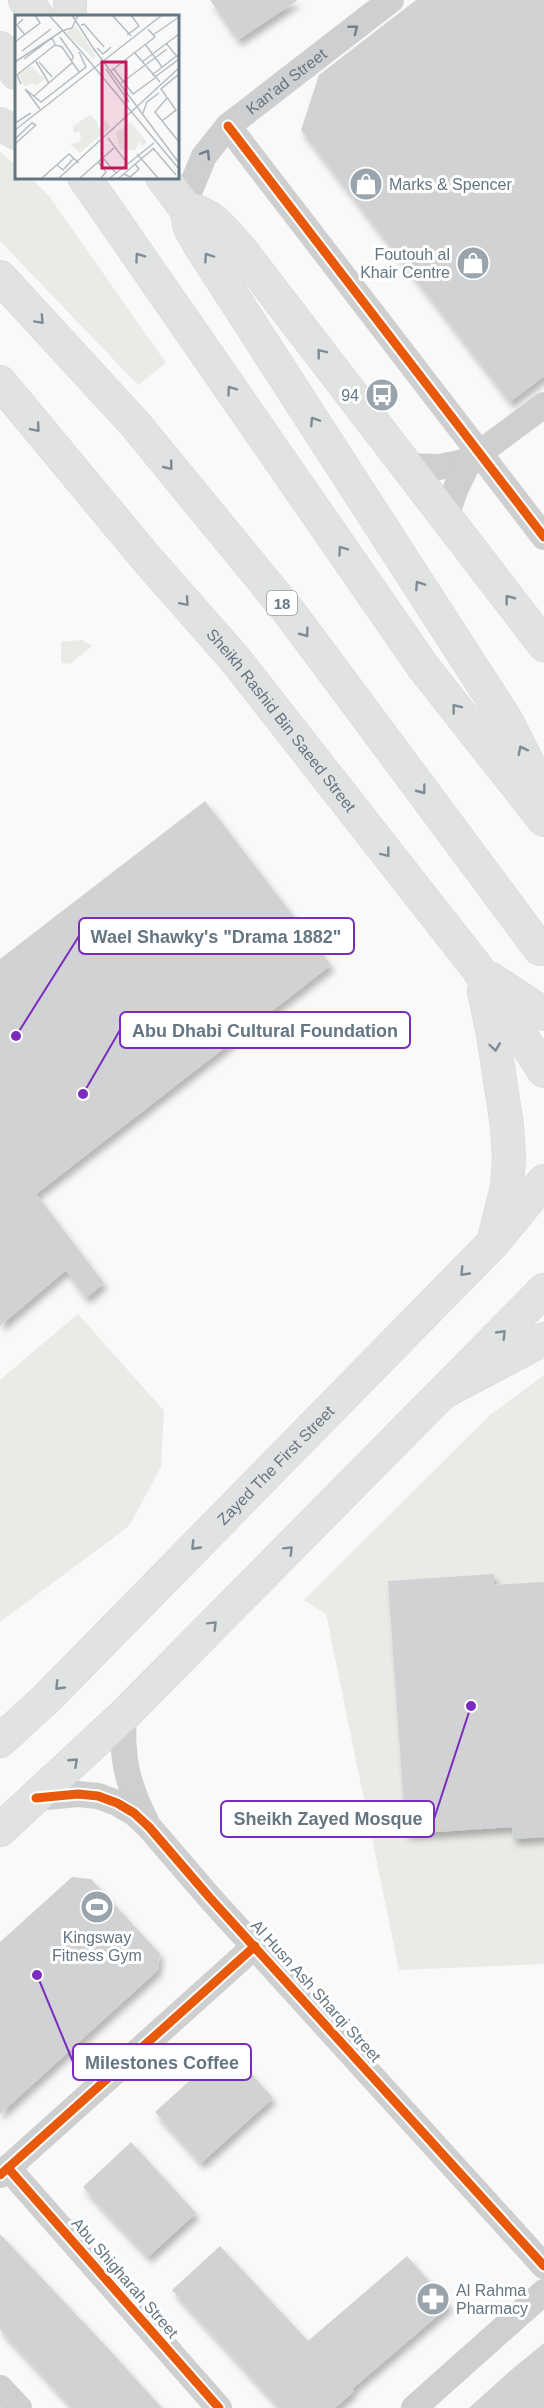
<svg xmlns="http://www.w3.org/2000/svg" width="544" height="2408" font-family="Helvetica,sans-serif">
<defs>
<filter id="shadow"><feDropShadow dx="3.5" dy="6" stdDeviation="3" flood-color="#0004"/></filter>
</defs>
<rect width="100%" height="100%" fill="#f9f9f9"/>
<g fill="#e8ebe6">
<path d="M0,152L16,165V177H30L49,196L166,363L138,385L0,241Z"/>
<path d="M82,640L92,646L70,664L61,663V642Z"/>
<path d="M78,1314L164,1411L161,1467L129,1526L0,1622V1380Z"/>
<path d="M544,1375V1964L399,1970L326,1614L304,1600L490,1415Z"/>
</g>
<g fill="#d0d2d3" filter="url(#shadow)">
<path d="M210,0H298L238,40Z"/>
<path d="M416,0H544V376L510,402L301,130L319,75Z"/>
<path d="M205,801L331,965L36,1194L104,1283L86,1298L66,1270L0,1326V959Z"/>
<path d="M494,1574V1585L544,1582V1837L513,1839L512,1827L406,1834L388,1581Z"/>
<path d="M72,1877L91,1879L160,1954L158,1970L0,2114V1942Z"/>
<path d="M227,2047L273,2098L201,2163L155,2112Z"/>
<path d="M131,2142L196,2213L148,2257L83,2187Z"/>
<path d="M0,2234L104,2344L162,2408H73L0,2329Z"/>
<path d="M220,2246L308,2341L407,2256L450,2305L352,2389L354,2391L335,2408H280L172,2290Z"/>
<path d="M544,2343V2408H469L510,2371Z"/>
</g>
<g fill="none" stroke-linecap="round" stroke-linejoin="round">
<g stroke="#d5d6d7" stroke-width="34">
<g id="secondary">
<path id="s2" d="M0,1741L46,1699L493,1243L544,1181"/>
<path d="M0,1830L124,1715L544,1290"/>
</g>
</g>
<g stroke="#d5d6d7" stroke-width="34">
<g id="primary">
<path d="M25,0L37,16"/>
<path d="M70,0V16"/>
<path d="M0,48L16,73"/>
<path d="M0,124L16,133"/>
<path d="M84,177L424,668L544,820"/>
<path d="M162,177L186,209L190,228L199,244L506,720L534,775L544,804"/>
<path d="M186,209C211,212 225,232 241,250L544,645"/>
<path d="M0,277L135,424L290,613L540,949"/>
<path id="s3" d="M0,382L146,558L234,658L478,969L544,1071"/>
<path d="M491,979L544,1014"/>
<path d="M484,991L493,1034L507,1126L509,1159L507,1187L493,1243"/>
<path d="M446,1391L544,1339"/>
</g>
</g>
<g stroke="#cecfd0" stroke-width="26">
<path d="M228,126L544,537"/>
<path id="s1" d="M186,209L190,190L204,156L228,126L391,0"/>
<path d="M408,466L439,467L469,461L544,405"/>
<path d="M446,516L456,488L469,461"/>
<path d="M124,1715C121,1757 127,1784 146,1821"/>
<path d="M36,1798L78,1794L98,1796L117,1803L134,1813L149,1827L210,1898L544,2266"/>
<path d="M8,2168L219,2408"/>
<path d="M0,2175L255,1946"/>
<path d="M0,2388L19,2408"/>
<path d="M414,2408L544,2292"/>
</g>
<use href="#secondary" stroke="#e1e2e2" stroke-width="33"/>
<use href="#primary" stroke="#e1e2e2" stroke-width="33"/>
<g stroke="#fff" stroke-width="13">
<g id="cycleway">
<path d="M228,126L544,537"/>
<path d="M36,1798L78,1794L98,1796L117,1803L134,1813L149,1827L210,1898L544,2266"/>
<path d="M8,2168L219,2408"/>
<path d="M0,2175L255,1946"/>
</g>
</g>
<use href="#cycleway" stroke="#e8590c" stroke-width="9"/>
</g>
<defs><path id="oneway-chevron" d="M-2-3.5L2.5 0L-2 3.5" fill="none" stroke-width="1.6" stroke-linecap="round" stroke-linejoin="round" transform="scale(1.5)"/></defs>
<g stroke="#707f8b">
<use href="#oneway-chevron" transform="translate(354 29) rotate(-38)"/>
<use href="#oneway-chevron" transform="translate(206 154) rotate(-58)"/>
</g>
<g stroke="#7e8c96">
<use href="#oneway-chevron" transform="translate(139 257) rotate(-125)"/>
<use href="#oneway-chevron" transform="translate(208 257) rotate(-124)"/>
<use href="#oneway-chevron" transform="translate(40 320) rotate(47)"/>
<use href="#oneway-chevron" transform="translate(321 353) rotate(-128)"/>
<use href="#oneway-chevron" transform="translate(231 390) rotate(-125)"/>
<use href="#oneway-chevron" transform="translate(314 421) rotate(-123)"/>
<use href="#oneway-chevron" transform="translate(36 428) rotate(50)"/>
<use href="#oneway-chevron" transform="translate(169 466) rotate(51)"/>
<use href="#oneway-chevron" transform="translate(342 550) rotate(-125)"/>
<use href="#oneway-chevron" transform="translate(419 585) rotate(-123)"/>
<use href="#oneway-chevron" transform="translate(509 599) rotate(-127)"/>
<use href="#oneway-chevron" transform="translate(185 602) rotate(49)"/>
<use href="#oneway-chevron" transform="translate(305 633) rotate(53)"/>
<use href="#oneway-chevron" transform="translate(456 708) rotate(-128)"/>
<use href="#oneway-chevron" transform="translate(522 750) rotate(-117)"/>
<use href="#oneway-chevron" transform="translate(422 790) rotate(53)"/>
<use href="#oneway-chevron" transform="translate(386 853) rotate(52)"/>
<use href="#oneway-chevron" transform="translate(495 1047) rotate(82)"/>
<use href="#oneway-chevron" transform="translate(464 1272) rotate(134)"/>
<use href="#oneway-chevron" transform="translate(502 1334) rotate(-46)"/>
<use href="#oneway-chevron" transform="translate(195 1546) rotate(134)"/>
<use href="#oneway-chevron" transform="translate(289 1550) rotate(-45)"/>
<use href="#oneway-chevron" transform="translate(213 1625) rotate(-45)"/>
<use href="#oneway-chevron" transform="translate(59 1686) rotate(134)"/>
<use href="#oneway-chevron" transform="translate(74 1762) rotate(-43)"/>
</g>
<defs>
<g id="shop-disc" transform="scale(1.725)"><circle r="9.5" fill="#99a4ac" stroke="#fff"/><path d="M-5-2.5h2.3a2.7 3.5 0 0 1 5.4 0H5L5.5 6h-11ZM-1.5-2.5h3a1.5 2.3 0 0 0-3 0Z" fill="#fff"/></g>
<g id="bus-disc" transform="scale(1.725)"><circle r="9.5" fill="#99a4ac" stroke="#fff"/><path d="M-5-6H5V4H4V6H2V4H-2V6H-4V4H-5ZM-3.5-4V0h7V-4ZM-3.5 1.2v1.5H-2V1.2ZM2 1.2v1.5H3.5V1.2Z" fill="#fff"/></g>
<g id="stadium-disc" transform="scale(1.725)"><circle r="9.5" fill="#99a4ac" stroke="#fff"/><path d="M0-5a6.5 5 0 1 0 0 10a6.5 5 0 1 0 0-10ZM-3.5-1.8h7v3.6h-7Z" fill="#fff"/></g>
<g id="pharmacy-disc" transform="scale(1.725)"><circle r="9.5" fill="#99a4ac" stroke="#fff"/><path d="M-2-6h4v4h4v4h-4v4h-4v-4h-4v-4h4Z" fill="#fff"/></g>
</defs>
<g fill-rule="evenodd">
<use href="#shop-disc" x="366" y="184"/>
<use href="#shop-disc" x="473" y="263"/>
<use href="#bus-disc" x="382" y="395"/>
<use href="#stadium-disc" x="97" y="1907"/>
<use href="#pharmacy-disc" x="433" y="2299"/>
</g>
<g text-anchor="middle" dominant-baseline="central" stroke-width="6" stroke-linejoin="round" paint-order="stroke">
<rect fill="#fff" stroke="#939fa8" stroke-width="1.5" x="267" y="591" width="30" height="24" rx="4.5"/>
<g font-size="15" font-weight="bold" fill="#657683">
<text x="282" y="603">18</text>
</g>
<g font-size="16" fill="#657683" stroke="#fff">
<text stroke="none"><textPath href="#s1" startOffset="168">Kan'ad Street</textPath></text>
<text stroke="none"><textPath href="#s3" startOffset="440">Sheikh Rashid Bin Saeed Street</textPath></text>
<text stroke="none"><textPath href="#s2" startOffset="390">Zayed The First Street</textPath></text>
<text transform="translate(316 1991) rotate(48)">Al Husn Ash Sharqi Street</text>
<text transform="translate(125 2278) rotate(49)">Abu Shigharah Street</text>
</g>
<g font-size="16" fill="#657683" stroke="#fff" text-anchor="start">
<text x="389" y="184">Marks &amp; Spencer</text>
<text x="450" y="254" text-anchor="end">Foutouh al<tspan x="450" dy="18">Khair Centre</tspan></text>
<text x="359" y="395" text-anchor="end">94</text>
<text x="97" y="1937" text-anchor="middle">Kingsway<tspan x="97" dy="18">Fitness Gym</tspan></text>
<text x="456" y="2290">Al Rahma<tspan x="456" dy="18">Pharmacy</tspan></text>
</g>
</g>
<g transform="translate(15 15)">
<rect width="164" height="164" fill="#f9f9f9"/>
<path d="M61,11L81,41L79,44L51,18ZM16,51L30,64L21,71L18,68L10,71L3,61ZM75,100L83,108V114L91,105L95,112L65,138L55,129L65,127L66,121L65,117L59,118L58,111ZM116,107L132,127L127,131L125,126L120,135L105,134L101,118Z" fill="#e8ebe6"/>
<path fill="none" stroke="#b5bdc3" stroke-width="1.5" d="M34,0L71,42M57,0L80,36M97,0L116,21M8,4L2,10L10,20M66,10L69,9L89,32M47,16L57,13L63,0M112,20L124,11L116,0M138,20L164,2M45,22L58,41L57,45M0,27L25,8L20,0M130,29L147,52M82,33L88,39L96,32M79,34L164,148M7,36L36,14M119,37L145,67M70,41L164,154M9,44L37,23L40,29M20,45L34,68M0,47L47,16M24,47L37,62M127,47L164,19M98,53L118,79L140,63M91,54L114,87M96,56L140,22L133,14M137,60L164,39M140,62L164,44L151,28M106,68L152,34M6,69L2,60L40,30L47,32L64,57M10,74L26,87L71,52L64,37M10,74L25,94M19,81L58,47M152,83L140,97L164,127M128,98L132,87L144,78M147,106L161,95L146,74L164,59M0,108L16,98M0,115L147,0M93,123L112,148M0,124L17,108L21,110M0,129L21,110M138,133L161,160M122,139L143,163M88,143L101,158M83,147L91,157L86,163M42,150L48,155L58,144M109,159L115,162L124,154L120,149M27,163L54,139L64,148M44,163L164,53M65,163L99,133M95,163L139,128M104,163L139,133"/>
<path fill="#c2185b" fill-opacity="0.15" stroke="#c2185b" stroke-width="3" d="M87,47H111V153H87Z"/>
<rect width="164" height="164" fill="none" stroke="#657683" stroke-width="3"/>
</g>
<path fill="none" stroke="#7b2cbf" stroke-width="2" d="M16 1036L79 936M83 1094L120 1030M471 1706L434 1819M37 1975L73 2062"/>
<g fill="#7b2cbf" stroke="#fff" stroke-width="2">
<circle cx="16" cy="1036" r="6"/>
<circle cx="83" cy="1094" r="6"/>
<circle cx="471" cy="1706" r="6"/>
<circle cx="37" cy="1975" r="6"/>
</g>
<g fill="#fff" stroke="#7b2cbf" stroke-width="2">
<rect x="79" y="918" width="275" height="36" rx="6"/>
<rect x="120" y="1012" width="290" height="36" rx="6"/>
<rect x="221" y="1801" width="213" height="36" rx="6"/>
<rect x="73" y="2044" width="178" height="36" rx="6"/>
</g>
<g font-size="18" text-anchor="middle" font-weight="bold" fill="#657683">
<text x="216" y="943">Wael Shawky's "Drama 1882"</text>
<text x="265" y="1037">Abu Dhabi Cultural Foundation</text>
<text x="328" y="1825">Sheikh Zayed Mosque</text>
<text x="162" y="2069">Milestones Coffee</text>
</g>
</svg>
